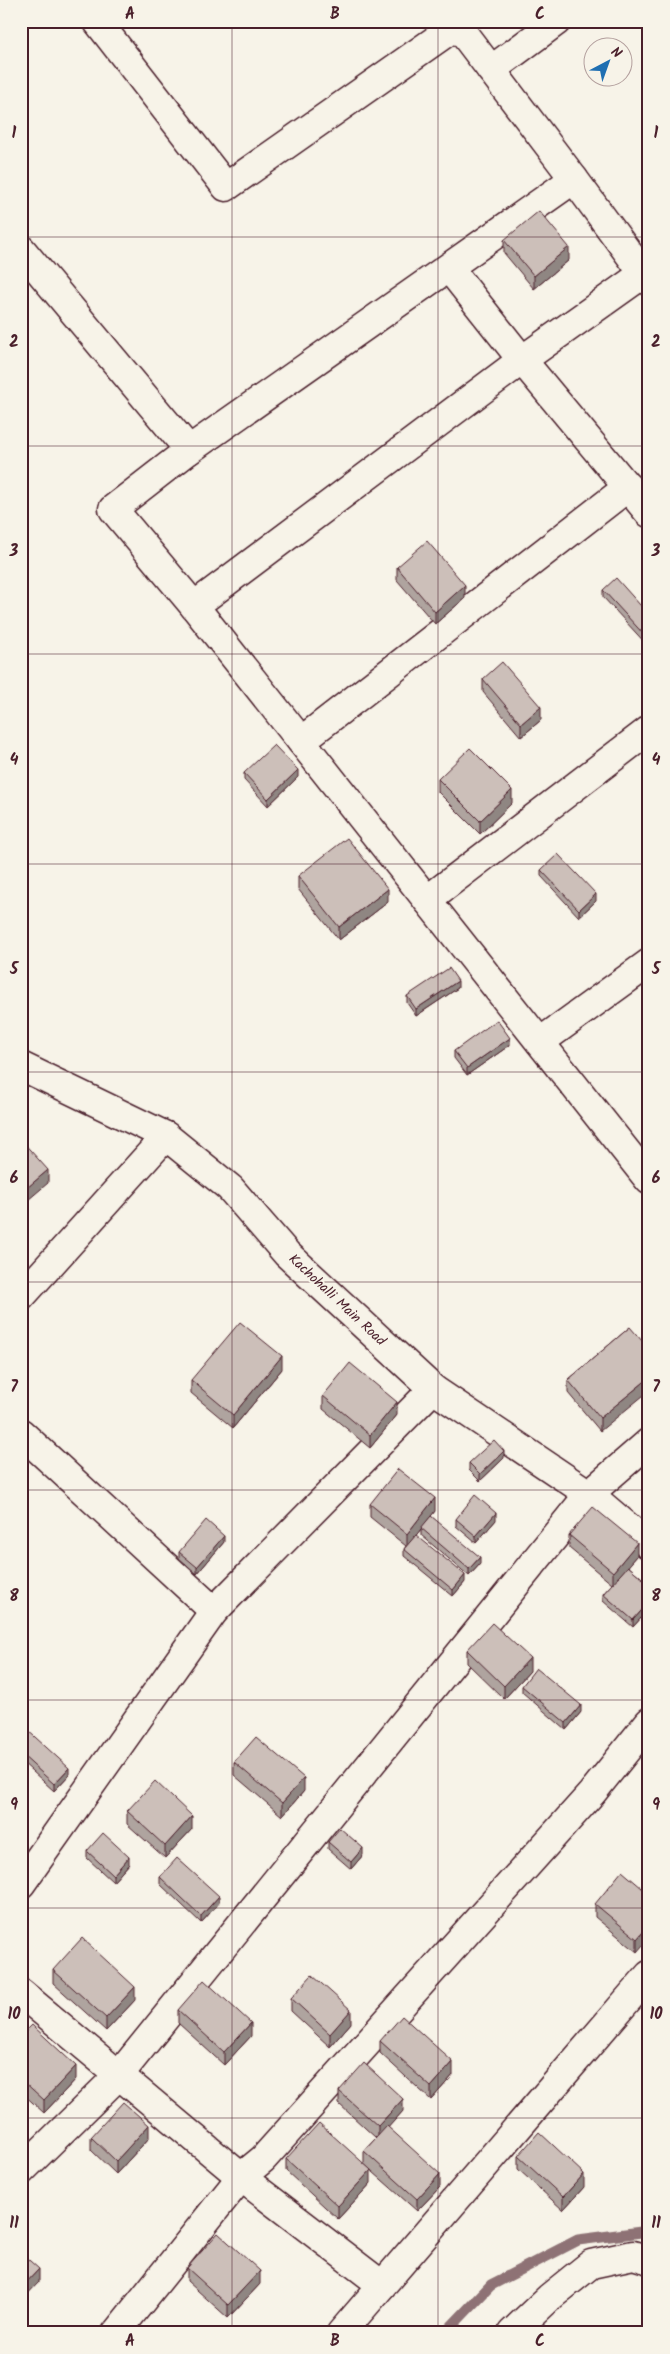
<svg xmlns="http://www.w3.org/2000/svg" width="670" height="2354" font-family="Kalam,sans-serif">
<rect width="100%" height="100%" fill="#f7f3e8"/>
<filter id="ink" filterUnits="userSpaceOnUse"><feTurbulence type="fractalNoise" baseFrequency=".02" numOctaves="2"/><feDisplacementMap in="SourceGraphic" scale="10" xChannelSelector="R" yChannelSelector="G"/><feConvolveMatrix kernelMatrix="1 2 1 2 8 2 1 2 1" color-interpolation-filters="sRGB"/></filter>
<g filter="url(#ink)">
<g fill="none" stroke-linecap="round" stroke-linejoin="round">
<path stroke="#8e7275" stroke-width="11" d="M445,2333L491,2285L578,2240L649,2231"/>
<g stroke="#4a1f2b" stroke-width="31">
<g id="street">
<path d="M97,21L226,187L457,25"/>
<path d="M454,21L574,179L649,281"/>
<path d="M491,70L557,21"/>
<path d="M574,179L189,450L113,509L194,606L649,1180"/>
<path d="M21,249L189,450"/>
<path d="M449,268L522,360L649,513"/>
<path d="M194,606L522,360L643,274"/>
<path d="M301,741L628,487"/>
<path d="M427,900L649,730"/>
<path d="M540,1042L649,963"/>
<path d="M21,1297L166,1136"/>
<path d="M21,1433L214,1611"/>
<path d="M21,1884L214,1611L433,1389"/>
<path d="M21,1993L241,2177L382,2285"/>
<path d="M21,2171L119,2075L589,1494L649,1442"/>
<path d="M116,2333L241,2177L263,2159L592,1793L649,1722"/>
<path d="M341,2333L649,1975"/>
<path d="M512,2333L550,2297L591,2264L633,2255L649,2260"/>
</g>
</g>
<g stroke="#4a1f2b" stroke-width="31">
<path id="secondary" d="M21,1066L166,1136L230,1188L287,1254L433,1389L589,1494L649,1545"/>
</g>
<use href="#street" stroke="#f7f3e8" stroke-width="28"/>
<use href="#secondary" stroke="#f7f3e8" stroke-width="28"/>
</g>
<g fill="#afa49f" stroke="#4a1f2b">
<path d="M504,240L569,260L534,289L504,253Z"/>
<path d="M397,567L465,598L435,624L397,580Z"/>
<path d="M603,590L649,615V645L648,646L603,597Z"/>
<path d="M483,679L541,720L521,737L483,692Z"/>
<path d="M244,773L298,777L268,806L244,780Z"/>
<path d="M438,779L512,803L480,834L438,792Z"/>
<path d="M541,870L596,901L579,917L541,876Z"/>
<path d="M298,876L388,902L339,940L298,889Z"/>
<path d="M458,988L416,1016L407,1003V996Z"/>
<path d="M510,1045L467,1075L454,1058V1051Z"/>
<path d="M649,1254V1267L646,1263V1256Z"/>
<path d="M630,1327L600,1431L568,1393V1380Z"/>
<path d="M282,1369L233,1428L191,1393V1380Z"/>
<path d="M323,1396L397,1415L370,1448L323,1409Z"/>
<path d="M504,1458L480,1481L469,1470V1463Z"/>
<path d="M370,1504L435,1511L431,1516L480,1564L469,1576L421,1535V1529L416,1535L465,1582L453,1596L404,1556V1549L406,1546L370,1517Z"/>
<path d="M456,1519L496,1520L476,1543L456,1526Z"/>
<path d="M569,1535L637,1556L628,1566L649,1584V1609L633,1627L603,1601V1594L612,1584L569,1548Z"/>
<path d="M224,1542L197,1574L179,1558V1552Z"/>
<path d="M467,1650L530,1671L504,1699L467,1663Z"/>
<path d="M522,1686L581,1712L566,1730L522,1692Z"/>
<path d="M21,1731L69,1775L54,1791L21,1761Z"/>
<path d="M234,1762L304,1791L282,1816L234,1775Z"/>
<path d="M127,1811L192,1829L165,1858L127,1824Z"/>
<path d="M328,1842L363,1855L351,1869L328,1849Z"/>
<path d="M87,1851L129,1864L113,1882L87,1858Z"/>
<path d="M160,1877L219,1903L201,1923L160,1884Z"/>
<path d="M649,1894L637,1952L595,1917V1904Z"/>
<path d="M53,1970L135,2000L106,2031L53,1983Z"/>
<path d="M291,1998L351,2023L330,2047L291,2011Z"/>
<path d="M178,2010L251,2036L224,2065L178,2023Z"/>
<path d="M21,2036L76,2079L44,2113L21,2092Z"/>
<path d="M380,2041L453,2075L431,2100L380,2053Z"/>
<path d="M339,2091L403,2111L388,2127L440,2187L417,2211L364,2164V2151L376,2138L339,2104Z"/>
<path d="M91,2137L149,2138L116,2174L91,2150Z"/>
<path d="M518,2156L584,2187L563,2210L518,2169Z"/>
<path d="M286,2159L371,2183L338,2219L286,2171Z"/>
<path d="M187,2268L260,2284L228,2318L187,2281Z"/>
</g>
<g fill="#8f8682" stroke="#4a1f2b">
<path d="M569,247V260L534,289V276Z"/>
<path d="M465,585V598L435,624V612Z"/>
<path d="M649,638V645L648,646V639Z"/>
<path d="M541,707V720L521,737V724Z"/>
<path d="M298,770V777L268,806V799Z"/>
<path d="M512,790V803L480,834V821Z"/>
<path d="M388,889V902L339,940V927Z"/>
<path d="M596,894V901L579,917V910Z"/>
<path d="M458,981V988L416,1016V1009Z"/>
<path d="M510,1038V1045L467,1075V1068Z"/>
<path d="M48,1170V1183L21,1206V1193Z"/>
<path d="M282,1356V1369L233,1428V1415Z"/>
<path d="M649,1378V1391L600,1431V1418Z"/>
<path d="M397,1402V1415L370,1448V1435Z"/>
<path d="M504,1451V1458L480,1481V1474Z"/>
<path d="M435,1498V1511L407,1547V1534Z"/>
<path d="M496,1513V1520L476,1543V1536Z"/>
<path d="M224,1536V1542L197,1574V1567Z"/>
<path d="M637,1543V1556L613,1584V1572Z"/>
<path d="M480,1557V1564L469,1576V1569Z"/>
<path d="M465,1575V1582L453,1596V1590Z"/>
<path d="M649,1602V1609L633,1627V1620Z"/>
<path d="M530,1658V1671L504,1699V1686Z"/>
<path d="M581,1705V1712L566,1730V1723Z"/>
<path d="M69,1768V1775L54,1791V1784Z"/>
<path d="M304,1778V1791L282,1816V1803Z"/>
<path d="M192,1816V1829L165,1858V1846Z"/>
<path d="M363,1848V1855L351,1869V1862Z"/>
<path d="M129,1857V1864L113,1882V1875Z"/>
<path d="M219,1896V1903L201,1923V1916Z"/>
<path d="M649,1925V1938L637,1952V1939Z"/>
<path d="M135,1987V2000L106,2031V2018Z"/>
<path d="M351,2010V2023L330,2047V2034Z"/>
<path d="M251,2023V2036L224,2065V2052Z"/>
<path d="M453,2062V2075L431,2100V2087Z"/>
<path d="M76,2066V2079L44,2113V2100Z"/>
<path d="M403,2099V2111L378,2139V2126Z"/>
<path d="M149,2125V2138L116,2174V2161Z"/>
<path d="M371,2170V2183L338,2219V2206Z"/>
<path d="M440,2174V2187L417,2211V2199Z"/>
<path d="M584,2174V2187L563,2210V2197Z"/>
<path d="M39,2269V2282L21,2301V2288Z"/>
<path d="M260,2271V2284L228,2318V2305Z"/>
</g>
<g fill="#ccbfb9" stroke="#4a1f2b">
<path d="M539,211L569,247L534,276L504,240Z"/>
<path d="M427,541L465,585L435,612L397,567Z"/>
<path d="M616,578L649,615V638L648,639L603,590Z"/>
<path d="M502,662L541,707L521,724L483,679Z"/>
<path d="M274,745L298,770L268,799L244,773Z"/>
<path d="M470,748L512,790L480,821L438,779Z"/>
<path d="M347,838L388,889L339,927L298,876Z"/>
<path d="M558,854L596,894L579,910L541,870Z"/>
<path d="M449,968L458,981L416,1009L407,996Z"/>
<path d="M497,1020L510,1038L467,1068L454,1051Z"/>
<path d="M21,1140L48,1170L21,1193Z"/>
<path d="M649,1254V1260L646,1256Z"/>
<path d="M240,1322L282,1356L233,1415L191,1380Z"/>
<path d="M630,1327L649,1349V1378L600,1418L568,1380Z"/>
<path d="M350,1363L397,1402L370,1435L323,1396Z"/>
<path d="M494,1440L504,1451L480,1474L469,1463Z"/>
<path d="M398,1469L435,1498L407,1534L370,1504Z"/>
<path d="M475,1495L496,1513L476,1536L456,1519Z"/>
<path d="M593,1507L637,1543L613,1572L569,1535Z"/>
<path d="M431,1516L480,1557L469,1569L421,1528Z"/>
<path d="M206,1520L224,1536L197,1567L179,1552Z"/>
<path d="M416,1535L465,1575L453,1590L404,1549Z"/>
<path d="M628,1566L649,1584V1602L633,1620L603,1594Z"/>
<path d="M492,1623L530,1658L504,1686L467,1650Z"/>
<path d="M536,1668L581,1705L566,1723L522,1686Z"/>
<path d="M24,1727L69,1768L54,1784L21,1754V1731Z"/>
<path d="M256,1737L304,1778L282,1803L234,1762Z"/>
<path d="M155,1781L192,1816L165,1846L127,1811Z"/>
<path d="M340,1828L363,1848L351,1862L328,1842Z"/>
<path d="M103,1833L129,1857L113,1875L87,1851Z"/>
<path d="M177,1858L219,1896L201,1916L160,1877Z"/>
<path d="M622,1871L649,1894V1925L637,1939L595,1904Z"/>
<path d="M82,1938L135,1987L106,2018L53,1970Z"/>
<path d="M312,1975L351,2010L330,2034L291,1998Z"/>
<path d="M204,1980L251,2023L224,2052L178,2010Z"/>
<path d="M402,2016L453,2062L431,2087L380,2041Z"/>
<path d="M32,2025L76,2066L44,2100L21,2079V2036Z"/>
<path d="M364,2063L403,2099L378,2126L339,2091Z"/>
<path d="M123,2102L149,2125L116,2161L91,2137Z"/>
<path d="M319,2123L371,2170L338,2206L286,2159Z"/>
<path d="M387,2126L440,2174L417,2199L364,2151Z"/>
<path d="M539,2132L584,2174L563,2197L518,2156Z"/>
<path d="M218,2233L260,2271L228,2305L187,2268Z"/>
<path d="M21,2253L39,2269L21,2288Z"/>
</g>
</g>
<path fill="none" stroke="#4a1f2b" stroke-width="1" stroke-opacity="0.55" d="M232,21V2333M438,21V2333M21,237H649M21,446H649M21,654H649M21,864H649M21,1072H649M21,1282H649M21,1490H649M21,1700H649M21,1908H649M21,2118H649"/>
<g text-anchor="middle" dominant-baseline="central" stroke-width="4" stroke-linejoin="round" paint-order="stroke">
<g font-size="14" fill="#4a1f2b" stroke="#f7f3e8">
<text transform="translate(337 1300) rotate(43)">Kachohalli Main Road</text>
</g>
</g>
<rect width="670" height="2354" fill="none" stroke="#f7f3e8" stroke-width="55"/>
<g transform="translate(608 62) rotate(41)"><circle r="24" fill="#f7f3e8" stroke="#b29e9c"/>
<path d="M0-4L9 19L0 12L-9 19Z" fill="#1f6fb2"/>
<text y="-8" font-size="14" font-weight="bold" text-anchor="middle" fill="#4a1f2b">N</text>
</g>
<rect x="28" y="28" width="614" height="2298" fill="none" stroke="#4a1f2b" stroke-width="2"/>
<g font-size="16" text-anchor="middle" font-weight="bold" fill="#4a1f2b">
<text x="130" y="19">A</text>
<text x="335" y="19">B</text>
<text x="540" y="19">C</text>
<text x="14" y="138">1</text>
<text x="656" y="138">1</text>
<text x="14" y="347">2</text>
<text x="656" y="347">2</text>
<text x="14" y="556">3</text>
<text x="656" y="556">3</text>
<text x="14" y="765">4</text>
<text x="656" y="765">4</text>
<text x="14" y="974">5</text>
<text x="656" y="974">5</text>
<text x="14" y="1183">6</text>
<text x="656" y="1183">6</text>
<text x="14" y="1392">7</text>
<text x="656" y="1392">7</text>
<text x="14" y="1601">8</text>
<text x="656" y="1601">8</text>
<text x="14" y="1810">9</text>
<text x="656" y="1810">9</text>
<text x="14" y="2019">10</text>
<text x="656" y="2019">10</text>
<text x="14" y="2228">11</text>
<text x="656" y="2228">11</text>
<text x="130" y="2346">A</text>
<text x="335" y="2346">B</text>
<text x="540" y="2346">C</text>
</g>
</svg>
